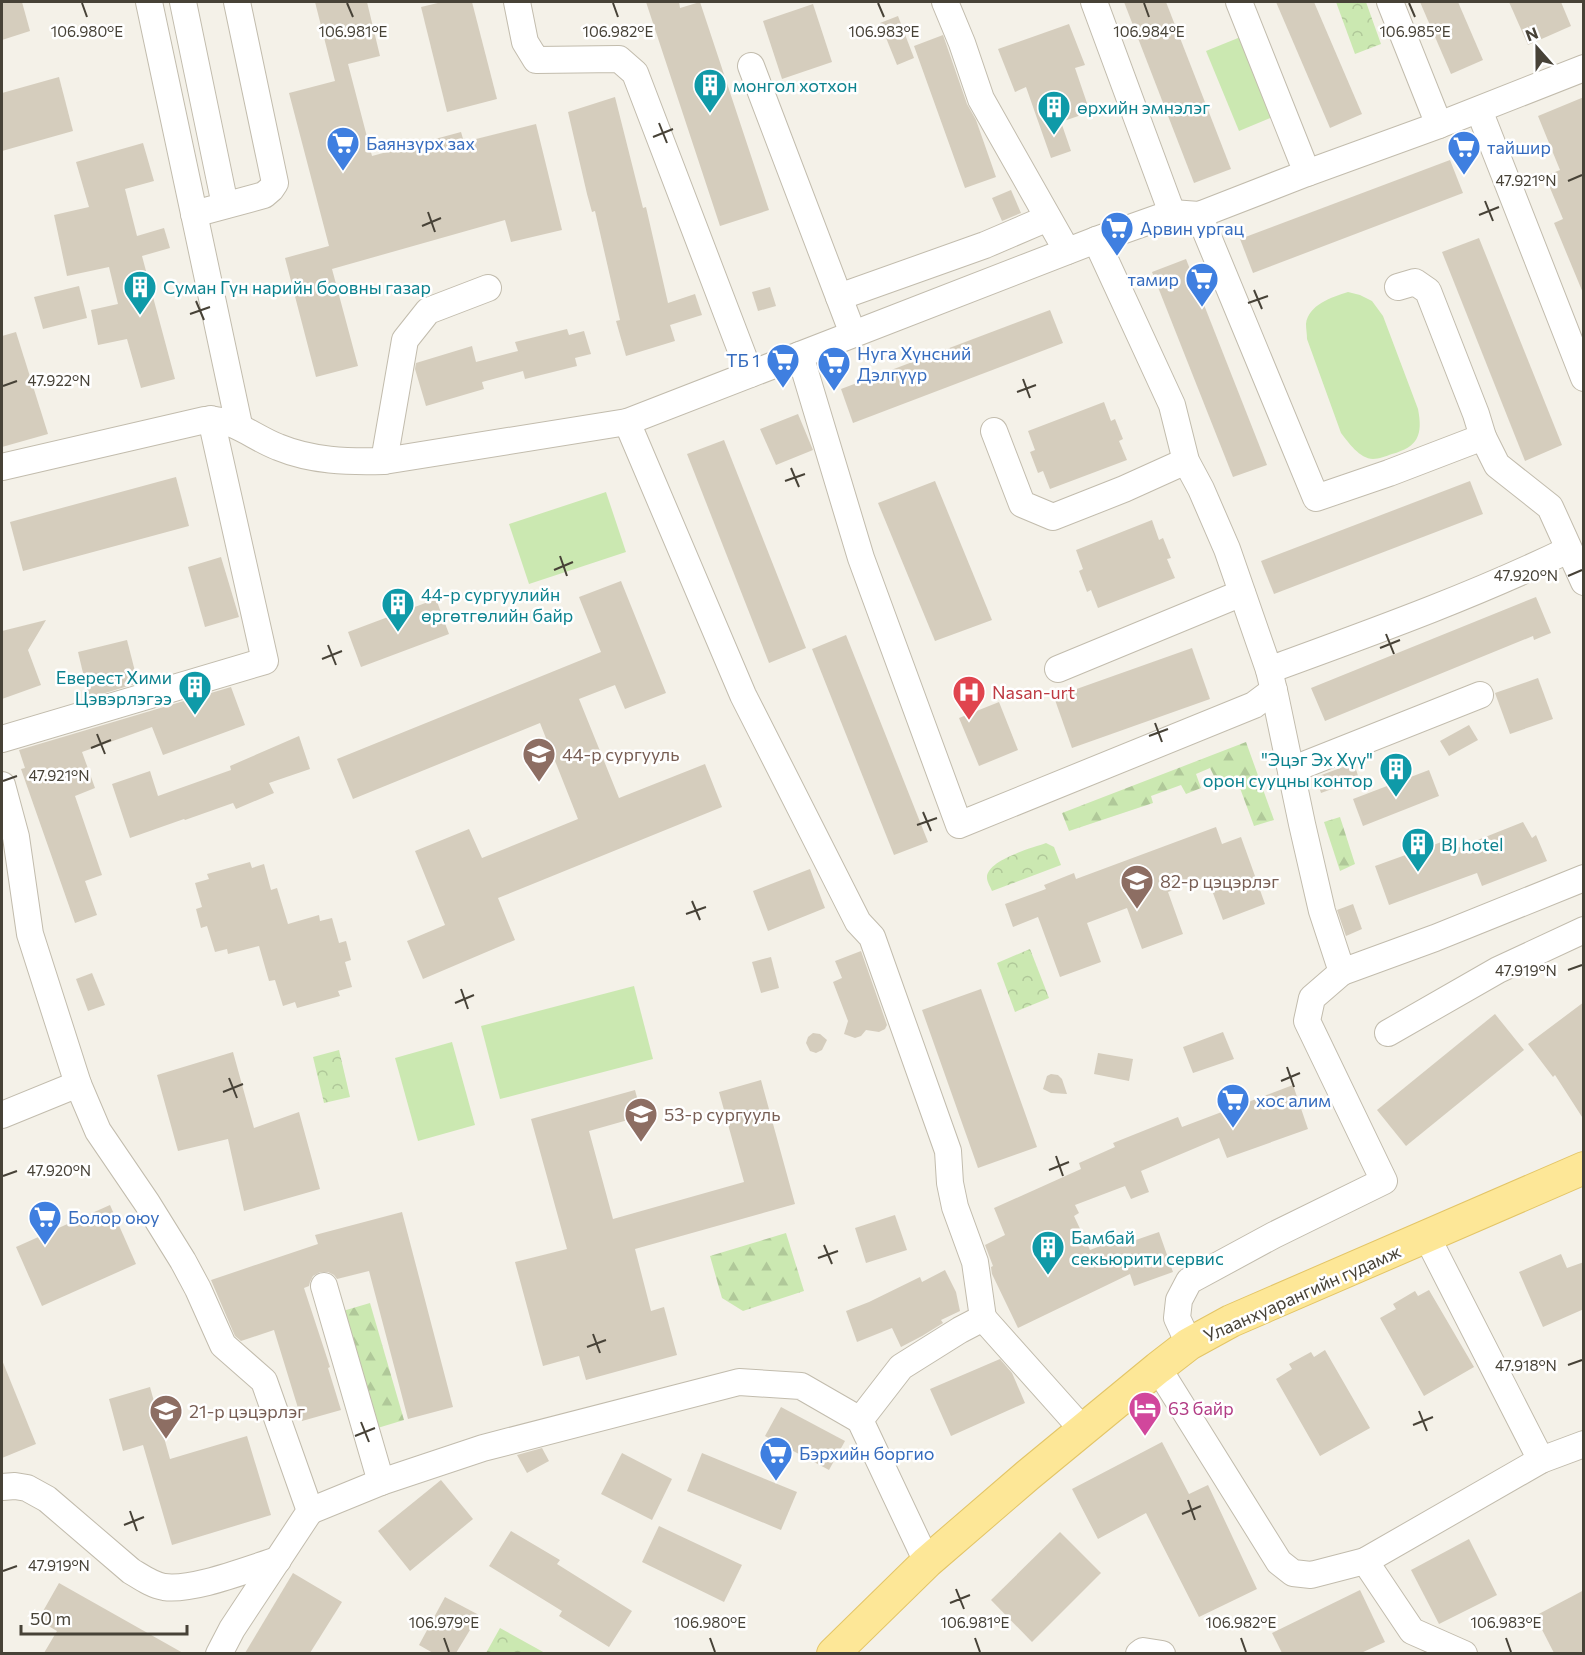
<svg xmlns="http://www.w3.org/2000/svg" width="1585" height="1655" font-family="Commissioner,sans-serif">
<defs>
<pattern id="forest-firs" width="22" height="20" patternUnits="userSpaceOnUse" patternTransform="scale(1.5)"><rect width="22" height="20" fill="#cbe8b1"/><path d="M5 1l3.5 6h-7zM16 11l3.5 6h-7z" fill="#b0c899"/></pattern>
<pattern id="park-crowns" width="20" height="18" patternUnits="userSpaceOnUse" patternTransform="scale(1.5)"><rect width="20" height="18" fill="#cbe8b1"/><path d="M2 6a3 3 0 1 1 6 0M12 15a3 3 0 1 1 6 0" fill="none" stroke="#b0c899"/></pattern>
</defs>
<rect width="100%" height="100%" fill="#f4f1e8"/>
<g fill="#cbe8b1">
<path d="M1243,36L1275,116L1239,131L1206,51Z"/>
<path d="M1348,292L1360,295L1372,301L1383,316L1418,409C1423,435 1418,447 1392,454C1386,456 1379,459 1373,459C1360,459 1348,442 1341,433L1307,339C1307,334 1306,329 1306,324C1308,305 1332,297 1348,292Z"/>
<path d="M606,492L626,552L529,584L509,524Z"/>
<path d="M634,986L653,1059L500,1099L481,1026Z"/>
<path d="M452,1042L475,1125L418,1141L395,1058Z"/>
</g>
<g fill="url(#forest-firs)">
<path d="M1246,742L1274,820L1254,826L1237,780L1219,786L1210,768L1196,774L1201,788L1186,794L1181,785L1151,796L1153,803L1069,831L1062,813Z"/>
<path d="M1340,817L1355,864L1340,871L1324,822Z"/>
<path d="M786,1233L804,1291L743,1311L722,1298L710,1256Z"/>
<path d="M370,1303L404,1420L371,1430L336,1313Z"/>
</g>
<g fill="url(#park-crowns)">
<path d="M1336,2H1366L1381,44L1355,54Z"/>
<path d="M1046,843L1054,847L1061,865L992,891C991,888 987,882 987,878C986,860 1032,848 1046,843Z"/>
<path d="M1030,949L1049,998L1015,1012L997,963Z"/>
<path d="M339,1050L350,1097L324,1103L313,1057Z"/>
<path d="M500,1628L545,1653H486Z"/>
</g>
<g fill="#d5cdbd">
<path d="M2,2H22L30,31L2,40Z"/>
<path d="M315,2H367L380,56L348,64L372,156L461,132L464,142L536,124L562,230L511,242L505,220L332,269L358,366L316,377L285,258L329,246L289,93L335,81Z"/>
<path d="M442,2H472L497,99L447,112L421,7Z"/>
<path d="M646,2H679L680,8L700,2L769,210L720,226Z"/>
<path d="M1124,2H1166L1231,169L1194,183Z"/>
<path d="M1276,2H1314L1362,114L1330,128Z"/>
<path d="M1420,2H1458L1483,60L1451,74Z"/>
<path d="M1509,2H1561L1571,26L1528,45Z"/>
<path d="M813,4L832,62L782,79L763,21Z"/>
<path d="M898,16L914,58L897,65L880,23Z"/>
<path d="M1069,24L1085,65L1075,68L1090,112L1061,122L1071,151L1051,158L1026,87L1015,92L998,49Z"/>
<path d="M943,35L967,104L976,120L996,177L965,188L914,46Z"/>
<path d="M59,77L73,131L2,151V93Z"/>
<path d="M615,97L643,208L646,207L668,303L695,294L702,315L670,325L675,341L626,356L616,321L620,320L595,211L592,212L587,194L568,112Z"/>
<path d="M1584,97V293H1583L1554,223L1563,219L1545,176L1560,170L1538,116Z"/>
<path d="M143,143L154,181L125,189L137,236L164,228L170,248L142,256L175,379L141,388L127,339L98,345L91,310L118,304L109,267L67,276L54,215L89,207L76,162Z"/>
<path d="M1450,160L1463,193L1253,273L1240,239Z"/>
<path d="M1011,190L1021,213L1002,221L992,198Z"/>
<path d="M1479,238L1562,445L1525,461L1442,252Z"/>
<path d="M1186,259L1267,465L1233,477L1152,272Z"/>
<path d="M79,286L87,318L43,329L34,297Z"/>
<path d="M770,287L776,306L758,311L752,292Z"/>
<path d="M1050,310L1063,343L853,423L841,389Z"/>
<path d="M567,329L569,335L584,331L591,354L575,358L577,366L525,379L523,371L482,382L484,389L426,406L415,369L416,363L472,346L476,362L518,351L515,342Z"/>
<path d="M16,332L48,434L2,447V336Z"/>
<path d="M1104,402L1111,421L1115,419L1123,439L1119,441L1127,460L1050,489L1043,471L1038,473L1030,452L1035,450L1028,431Z"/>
<path d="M798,414L813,450L776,465L760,429Z"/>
<path d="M724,440L806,648L769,663L687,454Z"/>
<path d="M176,477L189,526L23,571L10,522Z"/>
<path d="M935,481L992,620L935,641L878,503Z"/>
<path d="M1470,481L1483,514L1274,594L1261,561Z"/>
<path d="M1152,520L1159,540L1163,538L1171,558L1167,559L1175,578L1098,608L1091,590L1087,592L1079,571L1083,569L1076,550Z"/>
<path d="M221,557L239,617L205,627L188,567Z"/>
<path d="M621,581L666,693L625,709L615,685L579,699L619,798L705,764L722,807L498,898L515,940L423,979L407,941L445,925L415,851L469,829L482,858L578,819L540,723L353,799L337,759L601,652L579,597Z"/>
<path d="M1536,597L1551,633L1534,640L1533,636L1325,721L1311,688Z"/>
<path d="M436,599L449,634L361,667L348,632Z"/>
<path d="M46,620L28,650L41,685L2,699V631Z"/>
<path d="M846,635L928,842L894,855L812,649Z"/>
<path d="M127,640L138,683L89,698L78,652Z"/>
<path d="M1192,648L1210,699L1072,748L1054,697Z"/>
<path d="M1538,678L1553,719L1510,734L1495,693Z"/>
<path d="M231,687L245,725L163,755L152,727L82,752L95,788L75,796L102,875L85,881L97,915L75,923L21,769L25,768L19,750Z"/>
<path d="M999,702L1018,750L979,766L959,718Z"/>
<path d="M1469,725L1478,740L1449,756L1440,741Z"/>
<path d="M299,736L310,769L269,783L274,793L236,809L233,803L185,820L184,819L130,838L112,784L150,771L158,796L231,770L230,766Z"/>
<path d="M1354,763L1359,779L1321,793L1316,777Z"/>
<path d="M1429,770L1439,796L1363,826L1353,799Z"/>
<path d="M1523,822L1532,838L1536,835L1547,861L1482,886L1477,873L1389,905L1375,866L1447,840L1450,851Z"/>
<path d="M1216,827L1222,844L1241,837L1265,904L1223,920L1207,877L1168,892L1183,934L1142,949L1127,908L1087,923L1101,962L1060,977L1038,917L1013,927L1005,904L1046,889L1044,885L1074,873L1076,879Z"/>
<path d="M250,862L252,868L264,864L271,890L277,888L288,924L319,915L320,921L332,918L339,943L346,941L351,960L345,962L352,987L338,991L340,996L297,1008L295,1002L283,1006L275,980L269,981L259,946L228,954L227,949L215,952L207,926L201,928L196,909L202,907L195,883L209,879L207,874Z"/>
<path d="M810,869L825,908L768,931L753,891Z"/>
<path d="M1353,904L1362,929L1346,936L1337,910Z"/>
<path d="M861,951L887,1025L885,1029L879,1032L866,1030L861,1036L855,1038L844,1034L848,1021L833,982L842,978L835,961Z"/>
<path d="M771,957L779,988L761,993L752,962Z"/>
<path d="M92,973L105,1005L88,1011L76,979Z"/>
<path d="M981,989L1037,1147L978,1168L922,1010Z"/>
<path d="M1584,1002V1120L1555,1075L1553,1077L1528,1044Z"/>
<path d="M1495,1014L1524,1050L1406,1146L1377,1110Z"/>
<path d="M1223,1032L1234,1059L1193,1073L1183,1047Z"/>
<path d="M813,1033L820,1034L827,1040L822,1050L816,1053L810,1051L806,1043L808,1037Z"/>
<path d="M233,1052L254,1128L299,1112L320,1189L244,1211L228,1139L178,1151L157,1075Z"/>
<path d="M1098,1053L1133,1059L1129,1081L1094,1074Z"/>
<path d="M1051,1074L1058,1075L1062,1079L1067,1094L1051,1093L1043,1089L1047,1076Z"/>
<path d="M761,1080L795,1204L635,1249L651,1311L664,1307L677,1355L586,1380L579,1356L543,1366L515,1262L567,1249L531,1119L635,1090L642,1116L589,1131L613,1219L744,1182L719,1092Z"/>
<path d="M1293,1085L1308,1129L1227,1158L1219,1138L1141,1171L1149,1192L1131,1199L1125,1186L1075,1205L1079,1213L1074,1216L1090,1250L1128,1235L1130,1242L1159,1232L1173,1272L1134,1286L1130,1274L1018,1328L992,1274L991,1267L993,1266L985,1245L1005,1235L994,1208L1081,1169L1079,1163L1115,1147L1113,1143L1178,1117L1182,1127Z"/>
<path d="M110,1205L136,1264L42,1306L16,1247Z"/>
<path d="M402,1212L453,1407L408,1419L369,1271L337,1279L334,1275L328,1272H320L313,1276L310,1282L309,1286L304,1288L330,1367L328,1368L341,1410L302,1421L274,1330L241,1341L235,1336L211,1280L318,1244L315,1235Z"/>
<path d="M895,1215L907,1250L866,1263L855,1228Z"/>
<path d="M1561,1254L1567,1268L1584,1262V1309L1543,1327L1519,1272Z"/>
<path d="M945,1270L956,1292L960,1311L941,1320L943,1323L922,1336L901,1347L892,1328L857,1342L846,1311L869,1302L920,1277L922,1282Z"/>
<path d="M1429,1290L1474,1367L1424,1396L1380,1318L1396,1309L1393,1304L1415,1291L1418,1296Z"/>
<path d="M1325,1350L1370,1428L1320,1456L1276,1379L1292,1369L1289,1364L1311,1352L1314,1357Z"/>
<path d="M1000,1359L1012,1373L1025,1403L951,1436L930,1389Z"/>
<path d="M2,1360L36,1444L2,1458Z"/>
<path d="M150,1387L170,1459L247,1436L271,1515L172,1545L143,1445L123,1451L109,1399Z"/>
<path d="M781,1407L845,1441L829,1470L765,1436Z"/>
<path d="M1162,1442L1189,1494L1208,1485L1257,1589L1199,1617L1146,1513L1098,1539L1072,1489Z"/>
<path d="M542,1448L549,1461L527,1473L517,1455Z"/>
<path d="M622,1453L672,1479L652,1520L601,1494Z"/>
<path d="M702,1453L797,1492L781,1530L687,1491Z"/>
<path d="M441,1480L473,1519L410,1571L378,1531Z"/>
<path d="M659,1526L742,1565L724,1602L642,1562Z"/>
<path d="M511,1531L560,1560L557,1564L632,1611L609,1647L559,1616L562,1611L489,1566Z"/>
<path d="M1060,1532L1101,1573L1032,1642L991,1600Z"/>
<path d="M1469,1539L1497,1595L1439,1624L1411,1570Z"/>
<path d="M293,1573L342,1602L310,1653H245Z"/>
<path d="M59,1583L183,1653H44L57,1631L38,1620Z"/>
<path d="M1360,1590L1385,1642L1361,1653H1282L1272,1633Z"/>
<path d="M1584,1590V1653H1554L1535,1616Z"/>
<path d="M445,1597L479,1615L456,1653H433L419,1645Z"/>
</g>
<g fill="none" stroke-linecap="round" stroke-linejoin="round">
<g stroke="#c2bcad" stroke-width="28">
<g id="minor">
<path d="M149,2L239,425"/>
<path d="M183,2L225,205"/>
<path d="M517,2L525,42L536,60L619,59L635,73L750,374"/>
<path d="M945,2L962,43L981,99L1067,251"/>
<path d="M1094,2L1172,213"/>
<path d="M1239,2L1307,173"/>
<path d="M1390,2L1439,125"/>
<path d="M751,66L853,334"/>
<path d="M1479,110L1584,378"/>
<path d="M194,214L264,195L271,189L275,183L237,2"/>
<path d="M1199,215L1316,498L1389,473L1483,437L1497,465L1550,507L1584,582"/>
<path d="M1096,240L1172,405L1186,461L1201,489L1227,549L1269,670L1275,695L1302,824L1322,911L1342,972L1435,938L1584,878"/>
<path d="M1398,287L1415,282L1428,291L1476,414L1483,437"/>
<path d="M839,297L985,245L1048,218"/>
<path d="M800,355L861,558L959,825L1254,705L1274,690"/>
<path d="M627,422L743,695L858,922L872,937L948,1151L950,1183L955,1207L975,1262L983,1318L960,1330L901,1367L860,1420"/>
<path d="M994,431L1022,504L1053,517L1124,489L1186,461"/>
<path d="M384,461L405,340L428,311L488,288"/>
<path d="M2,467L205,420C234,418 252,437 278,447C312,461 347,462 384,461L627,422L1096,240L1172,213L1199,215L1307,173L1439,125L1584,68"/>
<path d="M1058,669L1242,593"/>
<path d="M1269,670C1370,633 1471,597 1568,550"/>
<path d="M2,739L265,661L211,419"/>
<path d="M1291,770L1480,695"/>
<path d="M2,785L16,837L30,934L78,1084L98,1131L147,1203L183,1261L198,1289L223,1345L264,1381L310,1511L232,1629L219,1654"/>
<path d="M1388,1033L1498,970L1584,930"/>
<path d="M2,1115L78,1084"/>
<path d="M1427,1237L1541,1460"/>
<path d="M324,1286L381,1482"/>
<path d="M983,1318L1083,1430"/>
<path d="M1189,1344L1177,1318L1179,1300L1189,1281L1274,1235L1384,1181L1307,1021L1312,998L1342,972"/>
<path d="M1158,1368L1279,1562L1293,1573L1311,1575L1365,1561L1541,1460L1584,1444"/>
<path d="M2,1487L15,1486L27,1488L47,1499L131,1571C141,1577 152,1585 164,1587C194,1591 248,1569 278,1560"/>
<path d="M310,1511L381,1482L483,1448L739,1382L801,1386L860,1420L927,1562"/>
<path d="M1365,1561L1412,1631L1464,1654"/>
<path d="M1139,1654L1143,1651L1162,1654"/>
</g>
</g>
<g stroke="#e3c567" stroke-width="34">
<path id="major" d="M833,1654L927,1562L1028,1475L1158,1368L1189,1344L1231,1321L1584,1168"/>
</g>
<use href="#minor" stroke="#fff" stroke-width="26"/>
<use href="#major" stroke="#fde797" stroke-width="32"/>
</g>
<path fill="none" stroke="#474237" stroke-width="2" d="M82,3L87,17M347,3L353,17M613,3L618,17M878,3L884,17M1144,3L1149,17M1409,3L1415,17M659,123L667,143M653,137L673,129M1568,181L1582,175M1485,201L1493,221M428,212L435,232M1479,215L1499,207M422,226L441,218M1254,290L1262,309M196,301L204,320M1248,303L1268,296M190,314L210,307M1023,379L1030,398M3,386L17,381M1017,392L1036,385M791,468L799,487M785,481L805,474M560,556L567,576M554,570L573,562M1568,576L1582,570M1386,634L1394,654M328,645L336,665M1380,648L1400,640M322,659L342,651M1155,723L1162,742M97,734L105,754M1149,736L1168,729M91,748L111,740M3,781L17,776M923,812L931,831M917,825L937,818M692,901L700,920M686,914L706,907M1568,970L1582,965M461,989L468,1009M455,1003L474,995M1287,1067L1294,1087M229,1078L237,1098M1281,1081L1300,1073M223,1092L243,1084M1056,1156L1063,1176M1049,1170L1069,1162M3,1176L17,1171M824,1245L832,1264M818,1258L838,1251M593,1334L600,1353M587,1347L606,1340M1568,1365L1582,1360M1419,1411L1427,1431M361,1422L369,1442M1413,1425L1433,1417M355,1436L375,1428M1188,1500L1195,1520M130,1511L137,1531M1182,1514L1201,1506M124,1525L144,1517M3,1571L17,1566M956,1589L964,1609M950,1603L970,1595M444,1638L449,1652M710,1638L715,1652M975,1638L980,1652M1241,1638L1246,1652M1506,1638L1511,1652"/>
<defs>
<g id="building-pin" transform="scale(1.725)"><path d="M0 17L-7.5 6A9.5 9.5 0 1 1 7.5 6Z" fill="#0f9aa8" stroke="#fff"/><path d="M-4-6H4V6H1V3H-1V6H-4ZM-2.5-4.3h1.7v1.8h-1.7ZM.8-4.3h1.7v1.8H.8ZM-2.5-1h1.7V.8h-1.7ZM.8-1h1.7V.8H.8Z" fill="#fff"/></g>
<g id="supermarket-pin" transform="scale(1.725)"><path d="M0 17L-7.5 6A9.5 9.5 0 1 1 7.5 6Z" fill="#3f7fe0" stroke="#fff"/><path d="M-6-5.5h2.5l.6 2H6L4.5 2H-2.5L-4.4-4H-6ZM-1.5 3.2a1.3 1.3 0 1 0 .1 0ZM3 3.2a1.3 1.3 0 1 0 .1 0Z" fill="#fff"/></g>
<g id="hospital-pin" transform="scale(1.725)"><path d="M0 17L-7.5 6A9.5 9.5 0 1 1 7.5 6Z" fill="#e0444e" stroke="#fff"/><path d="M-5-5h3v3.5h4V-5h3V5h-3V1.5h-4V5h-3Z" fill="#fff"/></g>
<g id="school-pin" transform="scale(1.725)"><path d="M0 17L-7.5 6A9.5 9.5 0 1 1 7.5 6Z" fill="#8d6e63" stroke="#fff"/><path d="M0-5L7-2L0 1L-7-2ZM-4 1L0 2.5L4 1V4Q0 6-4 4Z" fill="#fff"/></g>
<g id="hotel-pin" transform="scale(1.725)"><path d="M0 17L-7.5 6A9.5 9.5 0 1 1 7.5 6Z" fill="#d1479c" stroke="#fff"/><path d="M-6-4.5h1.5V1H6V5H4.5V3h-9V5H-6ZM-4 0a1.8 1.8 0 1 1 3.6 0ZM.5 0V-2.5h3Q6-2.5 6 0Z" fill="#fff"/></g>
</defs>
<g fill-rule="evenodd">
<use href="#building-pin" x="710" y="85"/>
<use href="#building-pin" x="1054" y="107"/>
<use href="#supermarket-pin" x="343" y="143"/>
<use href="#supermarket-pin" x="1464" y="147"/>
<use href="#supermarket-pin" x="1117" y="228"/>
<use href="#supermarket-pin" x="1202" y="279"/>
<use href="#building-pin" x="140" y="287"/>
<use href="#supermarket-pin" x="783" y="360"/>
<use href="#supermarket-pin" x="834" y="363"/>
<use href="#building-pin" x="398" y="604"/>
<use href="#building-pin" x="195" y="687"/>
<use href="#hospital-pin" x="969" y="692"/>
<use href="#school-pin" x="539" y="754"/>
<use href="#building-pin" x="1396" y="769"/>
<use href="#building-pin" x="1418" y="844"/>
<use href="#school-pin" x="1137" y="881"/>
<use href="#supermarket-pin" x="1233" y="1100"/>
<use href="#school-pin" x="641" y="1114"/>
<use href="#supermarket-pin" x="45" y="1217"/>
<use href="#building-pin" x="1048" y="1247"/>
<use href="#hotel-pin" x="1145" y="1408"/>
<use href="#school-pin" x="166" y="1411"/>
<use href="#supermarket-pin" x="776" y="1453"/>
</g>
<g text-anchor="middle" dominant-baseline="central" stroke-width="5" stroke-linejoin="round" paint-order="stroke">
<g font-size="18" fill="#0d838f" stroke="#fff" text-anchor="start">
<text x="733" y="85">монгол хотхон</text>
<text x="1077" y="107">өрхийн эмнэлэг</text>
<text x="163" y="287">Суман Гүн нарийн боовны газар</text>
<text x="421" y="594">44-р сургуулийн<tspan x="421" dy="21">өргөтгөлийн байр</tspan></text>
<text x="172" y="677" text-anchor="end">Еверест Хими<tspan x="172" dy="21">Цэвэрлэгээ</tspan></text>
<text x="1373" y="759" text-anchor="end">"Эцэг Эх Хүү"<tspan x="1373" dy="21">орон сууцны контор</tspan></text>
<text x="1441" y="844">BJ hotel</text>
<text x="1071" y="1237">Бамбай<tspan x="1071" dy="21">секьюрити сервис</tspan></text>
</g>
<g font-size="18" fill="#366cbe" stroke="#fff" text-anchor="start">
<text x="366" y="143">Баянзүрх зах</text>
<text x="1487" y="147">тайшир</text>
<text x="1140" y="228">Арвин ургац</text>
<text x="1179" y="279" text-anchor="end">тамир</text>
<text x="857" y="353">Нуга Хүнсний<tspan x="857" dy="21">Дэлгүүр</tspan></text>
<text x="760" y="360" text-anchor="end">ТБ 1</text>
<text x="1256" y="1100">хос алим</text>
<text x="68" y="1217">Болор оюу</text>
<text x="799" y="1453">Бэрхийн боргио</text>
</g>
<g font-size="18" fill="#be3a42" stroke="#fff" text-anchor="start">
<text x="992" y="692">Nasan-urt</text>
</g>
<g font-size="18" fill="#785e54" stroke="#fff" text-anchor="start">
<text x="562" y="754">44-р сургууль</text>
<text x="1160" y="881">82-р цэцэрлэг</text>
<text x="664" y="1114">53-р сургууль</text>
<text x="189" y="1411">21-р цэцэрлэг</text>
</g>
<g font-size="18" fill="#474237" stroke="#fff">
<text transform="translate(1302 1293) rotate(-24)">Улаанхуарангийн гудамж</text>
</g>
<g font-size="18" fill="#b23c85" stroke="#fff" text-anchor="start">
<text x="1168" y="1408">63 байр</text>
</g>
</g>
<g font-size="15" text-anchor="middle" fill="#474237" stroke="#fff" stroke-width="5" stroke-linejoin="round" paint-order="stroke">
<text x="1415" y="37">106.985°E</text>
<text x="87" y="37">106.980°E</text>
<text x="353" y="37">106.981°E</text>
<text x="618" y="37">106.982°E</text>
<text x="884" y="37">106.983°E</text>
<text x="1149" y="37">106.984°E</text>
<text x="1526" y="186">47.921°N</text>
<text x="59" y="386">47.922°N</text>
<text x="1526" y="581">47.920°N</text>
<text x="59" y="781">47.921°N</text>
<text x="1526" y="976">47.919°N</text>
<text x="59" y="1176">47.920°N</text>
<text x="1526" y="1371">47.918°N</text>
<text x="59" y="1571">47.919°N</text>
<text x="444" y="1628">106.979°E</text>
<text x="710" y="1628">106.980°E</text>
<text x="975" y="1628">106.981°E</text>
<text x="1241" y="1628">106.982°E</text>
<text x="1506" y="1628">106.983°E</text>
</g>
<rect width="1585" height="1655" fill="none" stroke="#474237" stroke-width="6"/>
<g transform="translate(1537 48) rotate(339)" stroke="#ffffff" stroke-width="4.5" paint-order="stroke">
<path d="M0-4.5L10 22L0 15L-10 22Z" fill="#474237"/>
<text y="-9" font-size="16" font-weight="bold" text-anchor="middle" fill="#474237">N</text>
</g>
<path d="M21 1625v9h166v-9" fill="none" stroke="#474237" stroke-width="3"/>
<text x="30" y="1625" font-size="18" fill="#474237" stroke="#ffffff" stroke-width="4.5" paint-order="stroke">50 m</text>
</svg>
